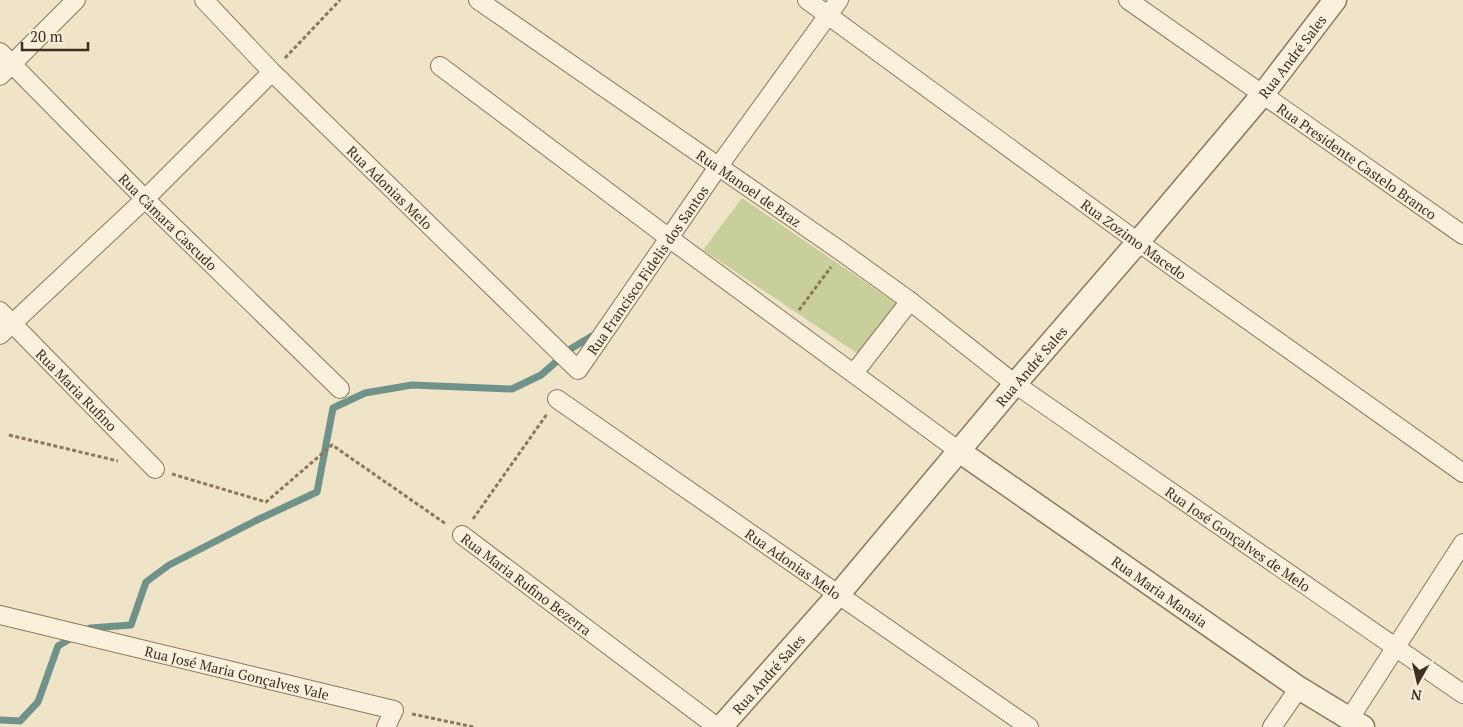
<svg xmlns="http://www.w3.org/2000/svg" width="1463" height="727" font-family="'PT Serif',serif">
<rect width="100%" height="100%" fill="#f0e4c8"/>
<path fill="#c9cf9b" d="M742,198L906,310L867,360L703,250Z"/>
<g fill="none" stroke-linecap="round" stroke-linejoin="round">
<g stroke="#6f938a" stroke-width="7">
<path d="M85,631L90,628L131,625L146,582L169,565L255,521L317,492L333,408L365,393L412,385L512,389L541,375L572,348L592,336"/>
<path d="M1,720L20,721L38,702L58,646L75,636"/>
</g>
<g stroke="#8d765c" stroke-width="20">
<g id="minor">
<path id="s1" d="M204,0L272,72L578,370L718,167L839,0"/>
<path id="s2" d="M478,0L842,252L910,301L1015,384L1463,694"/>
<path id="s3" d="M807,0L1138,242L1463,473"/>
<path id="s4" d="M1128,0L1463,235"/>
<path id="s5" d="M0,52L145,199L340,389"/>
<path d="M440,66L669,238L959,451"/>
<path d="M0,76L76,0"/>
<path id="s6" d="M0,311L155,469"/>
<path d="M0,335L145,199L272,72"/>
<path d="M854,373L910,301"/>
<path id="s7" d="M557,399L1029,727"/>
<path id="s8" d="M462,535L717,727"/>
<path id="s9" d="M0,615L394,710L386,727"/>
<path d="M1350,718L1463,543"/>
<path d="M1272,727L1299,688"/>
</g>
</g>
<g stroke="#8d765c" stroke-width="25">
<g id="tertiary">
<path id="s10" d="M959,451L1299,688L1363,727"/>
<path id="s11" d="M721,727L838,595L1015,384L1138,242L1263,94L1335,0"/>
</g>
</g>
<g stroke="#8d765c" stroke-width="3" stroke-dasharray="4 2.5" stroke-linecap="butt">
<path d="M285,58L340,0"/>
<path d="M799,310L831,267"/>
<path d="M9,435L118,461"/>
<path d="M172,474L266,502L332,445L446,524"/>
<path d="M473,519L547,414"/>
<path d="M412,714L474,727"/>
</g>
<use href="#minor" stroke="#faf1dc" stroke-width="18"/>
<use href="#tertiary" stroke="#faf1dc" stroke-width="22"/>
</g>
<g text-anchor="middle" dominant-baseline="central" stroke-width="4" stroke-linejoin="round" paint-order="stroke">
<g font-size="14" fill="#3d2e20" stroke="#f7eed8">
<text stroke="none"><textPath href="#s11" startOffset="881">Rua André Sales</textPath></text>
<text stroke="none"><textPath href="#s4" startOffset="280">Rua Presidente Castelo Branco</textPath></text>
<text stroke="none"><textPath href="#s1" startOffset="264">Rua Adonias Melo</textPath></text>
<text stroke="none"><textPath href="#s2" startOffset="330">Rua Manoel de Braz</textPath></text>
<text stroke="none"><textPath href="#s5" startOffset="239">Rua Câmara Cascudo</textPath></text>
<text stroke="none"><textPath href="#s3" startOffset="405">Rua Zozimo Macedo</textPath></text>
<text stroke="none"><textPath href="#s1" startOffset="648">Rua Francisco Fidelis dos Santos</textPath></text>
<text stroke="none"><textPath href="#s11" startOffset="476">Rua André Sales</textPath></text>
<text stroke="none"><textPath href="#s6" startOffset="110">Rua Maria Rufino</textPath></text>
<text stroke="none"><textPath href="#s2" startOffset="932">Rua José Gonçalves de Melo</textPath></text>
<text stroke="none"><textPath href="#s7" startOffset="288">Rua Adonias Melo</textPath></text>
<text stroke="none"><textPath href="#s8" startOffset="81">Rua Maria Rufino Bezerra</textPath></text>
<text stroke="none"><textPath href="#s10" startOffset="245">Rua Maria Manaia</textPath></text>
<text stroke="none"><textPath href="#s9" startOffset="244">Rua José Maria Gonçalves Vale</textPath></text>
<text stroke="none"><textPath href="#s11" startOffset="71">Rua André Sales</textPath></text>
</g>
</g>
<g transform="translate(1418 682) rotate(188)" stroke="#f7eed8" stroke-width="4" paint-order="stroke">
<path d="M0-4L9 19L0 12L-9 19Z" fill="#3d2e20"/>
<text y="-8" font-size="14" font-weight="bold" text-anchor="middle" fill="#3d2e20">N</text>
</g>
<path d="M22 42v8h66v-8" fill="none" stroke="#3d2e20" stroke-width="2.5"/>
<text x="30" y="42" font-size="15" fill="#3d2e20" stroke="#f7eed8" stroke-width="4" paint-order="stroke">20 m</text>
</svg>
